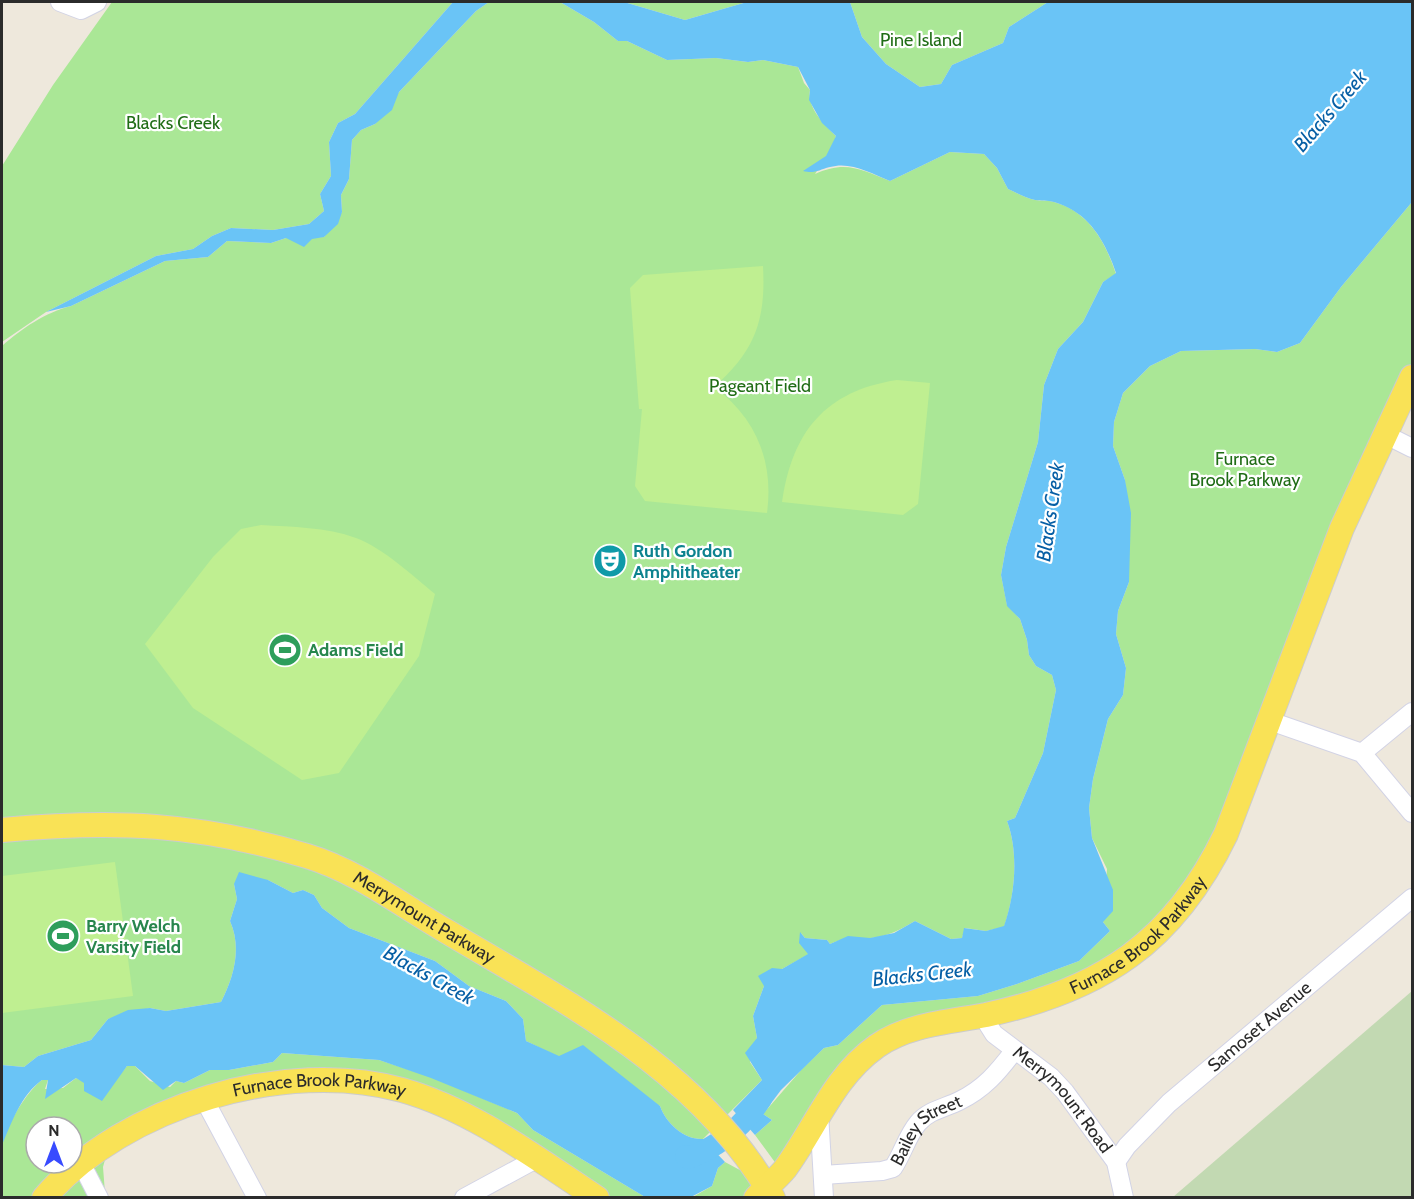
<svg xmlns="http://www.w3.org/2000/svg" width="1414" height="1199" font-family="Cabin,sans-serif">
<rect width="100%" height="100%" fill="#eee8dc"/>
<g fill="#aae796" fill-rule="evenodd">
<path d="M112,2H453L355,114L338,123L329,142L331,176L320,194L324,211L309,224L273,230L231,228L212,236L193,249L156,256L46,312L2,342V166L53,85Z"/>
<path d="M489,2H560L594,22L618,41H627L667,60L716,58L748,62L763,60L798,67L804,83L810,90C807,108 824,124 836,136L833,146L815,174C845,160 861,169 890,181L950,152L984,154L997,168L1008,189C1017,193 1026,198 1035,200C1041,201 1048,200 1054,202C1089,212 1105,241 1116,274L1103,282L1083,322L1058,349L1044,385L1038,442L1006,547L1001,575L1007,605L1020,619L1027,640L1029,655L1036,666L1052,675L1056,690L1043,753L1015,818L1007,821C1019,853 1015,895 1004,927L986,931L965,928L962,938L951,939L915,921C901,929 887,937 871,938C850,940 852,935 830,944L827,940L805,938L801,933L809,954L782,969L764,986L753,1016L757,1038L750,1062L762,1080L703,1139C684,1140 666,1123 660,1106L526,1041L523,1019L506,1001L469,986L435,961L349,928L322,908L314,895L303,890L293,893L268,880L234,884L237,899L230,921C242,948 234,977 221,1002L166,1011L150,1008L108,1019L91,1040L38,1056L24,1067L2,1065V346C21,329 46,312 71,306L165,261L208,257L227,241L271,243L286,238L324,237L342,212L341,195L349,179L352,140L361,130L375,124L399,92L476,11Z"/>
<path d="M624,2H747L685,20Z"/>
<path d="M850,2H1048L1009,27L1003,43L952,65L941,84L920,87L886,64L862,37Z"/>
<path d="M1412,202V398L1375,468L1246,804L1108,983C1063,1010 1015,1019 965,1030C937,1036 903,1041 878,1058C848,1078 808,1144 785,1176L755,1135L772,1120L763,1114L802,1069L824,1048L838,1045L882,1005L978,996L1017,984L1079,961L1110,931L1103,922L1107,869L1092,838L1089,808L1093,779L1108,719L1123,695L1126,668L1116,634L1118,611L1129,582L1125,480L1113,446L1114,422L1123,393L1150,366L1181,351L1255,349L1277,352L1300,343L1341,287Z"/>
<path d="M282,1053L379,1060L431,1077L517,1113L533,1130L645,1197H590L407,1096L297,1086L174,1117L106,1156L103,1167L105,1193L96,1197H2C2,1181 0,1162 2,1146C5,1127 27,1091 42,1080H48L45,1089L63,1088L76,1078L106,1092L127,1066H135L150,1081L170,1087L176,1081L184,1083L210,1070H229L273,1062ZM36,1127H72V1163H36Z"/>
<path d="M725,1162L749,1175L767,1198H691L712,1186L718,1168Z"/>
</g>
<path fill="#c2d9b2" d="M1412,991V1197H1173Z"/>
<g fill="#bfef91">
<path d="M763,266C766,320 755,351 714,387C756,418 774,461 767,513L645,501L635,486L642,409H639L630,288L643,275Z"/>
<path d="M897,380L930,383L918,504L903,515L782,502C792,432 825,391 897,380Z"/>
<path d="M261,525C292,527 326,527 356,538C383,548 413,576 435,594L419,656L339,773L302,780L193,708L145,644L213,557L241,529Z"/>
<path d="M115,862L133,996L2,1013V876Z"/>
</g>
<g fill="#6ac4f6">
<path d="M453,2H489L476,11L399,92L392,110L375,124L361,130L352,140L349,179L341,195L342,212L338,224L324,237L312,239L304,247L286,238L271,243L227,241L208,257L165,261L71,306L46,312L156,256L193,249L212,236L231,228L273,230L309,224L324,211L320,194L331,176L329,142L338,123L355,114Z"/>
<path d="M560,2H624L685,20L747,2H850L862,37L886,64L920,87L941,84L952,65L1003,43L1009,27L1048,2H1412V202L1341,287L1300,343L1277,352L1255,349L1181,351L1150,366L1123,393L1114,422L1113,446L1125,480L1131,513L1129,582L1118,611L1116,634L1126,668L1123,695L1108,719L1093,779L1089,808L1092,838L1113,890V911L1103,922L1110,931L1079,961L1017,984L978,996L882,1005L838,1045L824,1048L781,1090L763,1114L772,1120L755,1135L733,1110L762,1080L745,1053L757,1038L753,1016L764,986L758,976L772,968L782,969L808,954L799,943L800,932L805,938L827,940L830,944L848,936L870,938L894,933L915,921L951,939L962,938L964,928L986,931L1004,926C1015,895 1019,853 1007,821L1015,818L1043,753L1056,690L1052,675L1036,666L1029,655L1027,640L1020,619L1007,606L1001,575L1006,547L1038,442L1044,385L1058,349L1083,322L1103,282L1116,273C1105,241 1089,212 1054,202C1047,200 1041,201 1035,200C1026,198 1017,193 1008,189L997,168L984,154L950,152L890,181C871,173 850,161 830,167C818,170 815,174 803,171L826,156L836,136L822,123L809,100L810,90L798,67L763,60L748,62L716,58L667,60L627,41H618L594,22Z"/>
<path d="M239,872L268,880L293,893L303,890L314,895L322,908L349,928L435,961L469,986L506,1001L523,1019L526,1041L559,1056L583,1045L660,1106C666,1123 684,1140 703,1139L725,1162L718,1168L712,1186L691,1197H645L533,1130L517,1113L431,1078L379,1060L282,1053L273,1062L229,1070H210L184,1083L176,1081L163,1090L135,1066H127L102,1101L84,1091V1083L76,1078L45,1099L48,1080H42C21,1095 12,1122 2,1145V1065L24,1067L38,1056L91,1040L108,1019L128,1010L150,1008L166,1011L221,1002C234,977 242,948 230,921L237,899L234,884Z"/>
</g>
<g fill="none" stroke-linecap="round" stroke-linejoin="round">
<path stroke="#6ac4f6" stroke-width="22" d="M686,1156L688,1158C718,1147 743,1126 761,1099"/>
<g stroke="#d2d3e5" stroke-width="20">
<g id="minor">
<path d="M60,2L81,10L97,2"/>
<path d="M1384,434L1412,448"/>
<path d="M1270,721L1362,753L1412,813"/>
<path d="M1362,753L1412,712"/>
<path id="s1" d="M982,1015L994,1034L1051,1077L1065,1092L1116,1162L1124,1198"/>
<path d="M204,1099L257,1198"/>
<path d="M819,1113L824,1198"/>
<path id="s2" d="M1116,1162L1127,1146L1169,1103L1412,898"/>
<path d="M81,1163L99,1198"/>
<path id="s3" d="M823,1175L882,1171L893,1168C903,1153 907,1136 918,1123C929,1110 945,1108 959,1101C984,1089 998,1072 1014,1051"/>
<path d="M464,1198L536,1159"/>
</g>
</g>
<g stroke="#ccc" stroke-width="26">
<g id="major">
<path id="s4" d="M2,830C115,820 197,823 307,856C357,871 401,905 446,931C567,1003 701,1070 773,1198"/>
<path id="s5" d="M44,1198C124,1105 286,1058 402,1090C473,1110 536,1158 597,1198"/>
<path id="s6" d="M756,1198C765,1188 777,1179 785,1169C816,1127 833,1077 877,1046C909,1024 949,1022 986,1015C1102,990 1174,942 1226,834L1342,528L1412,377"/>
</g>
</g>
<use href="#minor" stroke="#fff" stroke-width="18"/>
<use href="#major" stroke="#f9e256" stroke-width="24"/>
</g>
<defs>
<g id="theatre-disc" transform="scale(1.725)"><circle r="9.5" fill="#0f9aa8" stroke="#fff"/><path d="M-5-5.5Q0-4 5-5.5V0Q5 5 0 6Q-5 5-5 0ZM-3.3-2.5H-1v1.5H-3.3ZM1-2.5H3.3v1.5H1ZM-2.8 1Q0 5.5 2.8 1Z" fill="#fff"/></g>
<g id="stadium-disc" transform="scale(1.725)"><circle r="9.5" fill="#2e9e5b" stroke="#fff"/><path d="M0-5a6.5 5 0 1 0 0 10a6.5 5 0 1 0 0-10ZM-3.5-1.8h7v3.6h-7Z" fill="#fff"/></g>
</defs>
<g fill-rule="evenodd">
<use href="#theatre-disc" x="610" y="561"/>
<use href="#stadium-disc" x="285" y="650"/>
<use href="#stadium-disc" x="63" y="936"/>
</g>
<g text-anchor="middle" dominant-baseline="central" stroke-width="4.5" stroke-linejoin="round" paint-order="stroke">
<g font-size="18" fill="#206d16" stroke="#fff">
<text x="921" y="40">Pine Island</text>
<text x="173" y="123">Blacks Creek</text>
<text x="760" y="386">Pageant Field</text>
<text x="1245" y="459">Furnace<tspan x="1245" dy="21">Brook Parkway</tspan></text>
</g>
<g font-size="18" font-weight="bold" fill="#0d838f" stroke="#fff" text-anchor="start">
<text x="633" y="551">Ruth Gordon<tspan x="633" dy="21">Amphitheater</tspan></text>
</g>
<g font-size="18" font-weight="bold" fill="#27864d" stroke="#fff" text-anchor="start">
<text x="308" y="650">Adams Field</text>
<text x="86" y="926">Barry Welch<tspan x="86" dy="21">Varsity Field</tspan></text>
</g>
<g font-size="18" fill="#2b2b2b" stroke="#fff">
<text stroke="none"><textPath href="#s4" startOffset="441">Merrymount Parkway</textPath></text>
<text stroke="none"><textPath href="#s6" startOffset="486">Furnace Brook Parkway</textPath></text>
<text stroke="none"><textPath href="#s2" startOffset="198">Samoset Avenue</textPath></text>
<text stroke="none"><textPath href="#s5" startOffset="308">Furnace Brook Parkway</textPath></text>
<text stroke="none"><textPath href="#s1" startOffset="118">Merrymount Road</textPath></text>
<text stroke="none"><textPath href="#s3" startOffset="123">Bailey Street</textPath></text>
</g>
<g font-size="20" font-style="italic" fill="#065fa5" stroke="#fff">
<text transform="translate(1330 111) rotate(-49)">Blacks Creek</text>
<text transform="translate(1050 512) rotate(-82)">Blacks Creek</text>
<text transform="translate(922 974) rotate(-6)">Blacks Creek</text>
<text transform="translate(429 975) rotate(29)">Blacks Creek</text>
</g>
</g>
<rect width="1414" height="1199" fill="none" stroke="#2b2b2b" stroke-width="6"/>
<g transform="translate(54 1145)"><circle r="28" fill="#ffffff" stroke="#aaaaaa" stroke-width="1.5"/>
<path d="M0-4.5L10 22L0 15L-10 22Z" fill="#384bff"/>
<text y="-9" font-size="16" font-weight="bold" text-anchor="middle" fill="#2b2b2b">N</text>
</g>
</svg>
